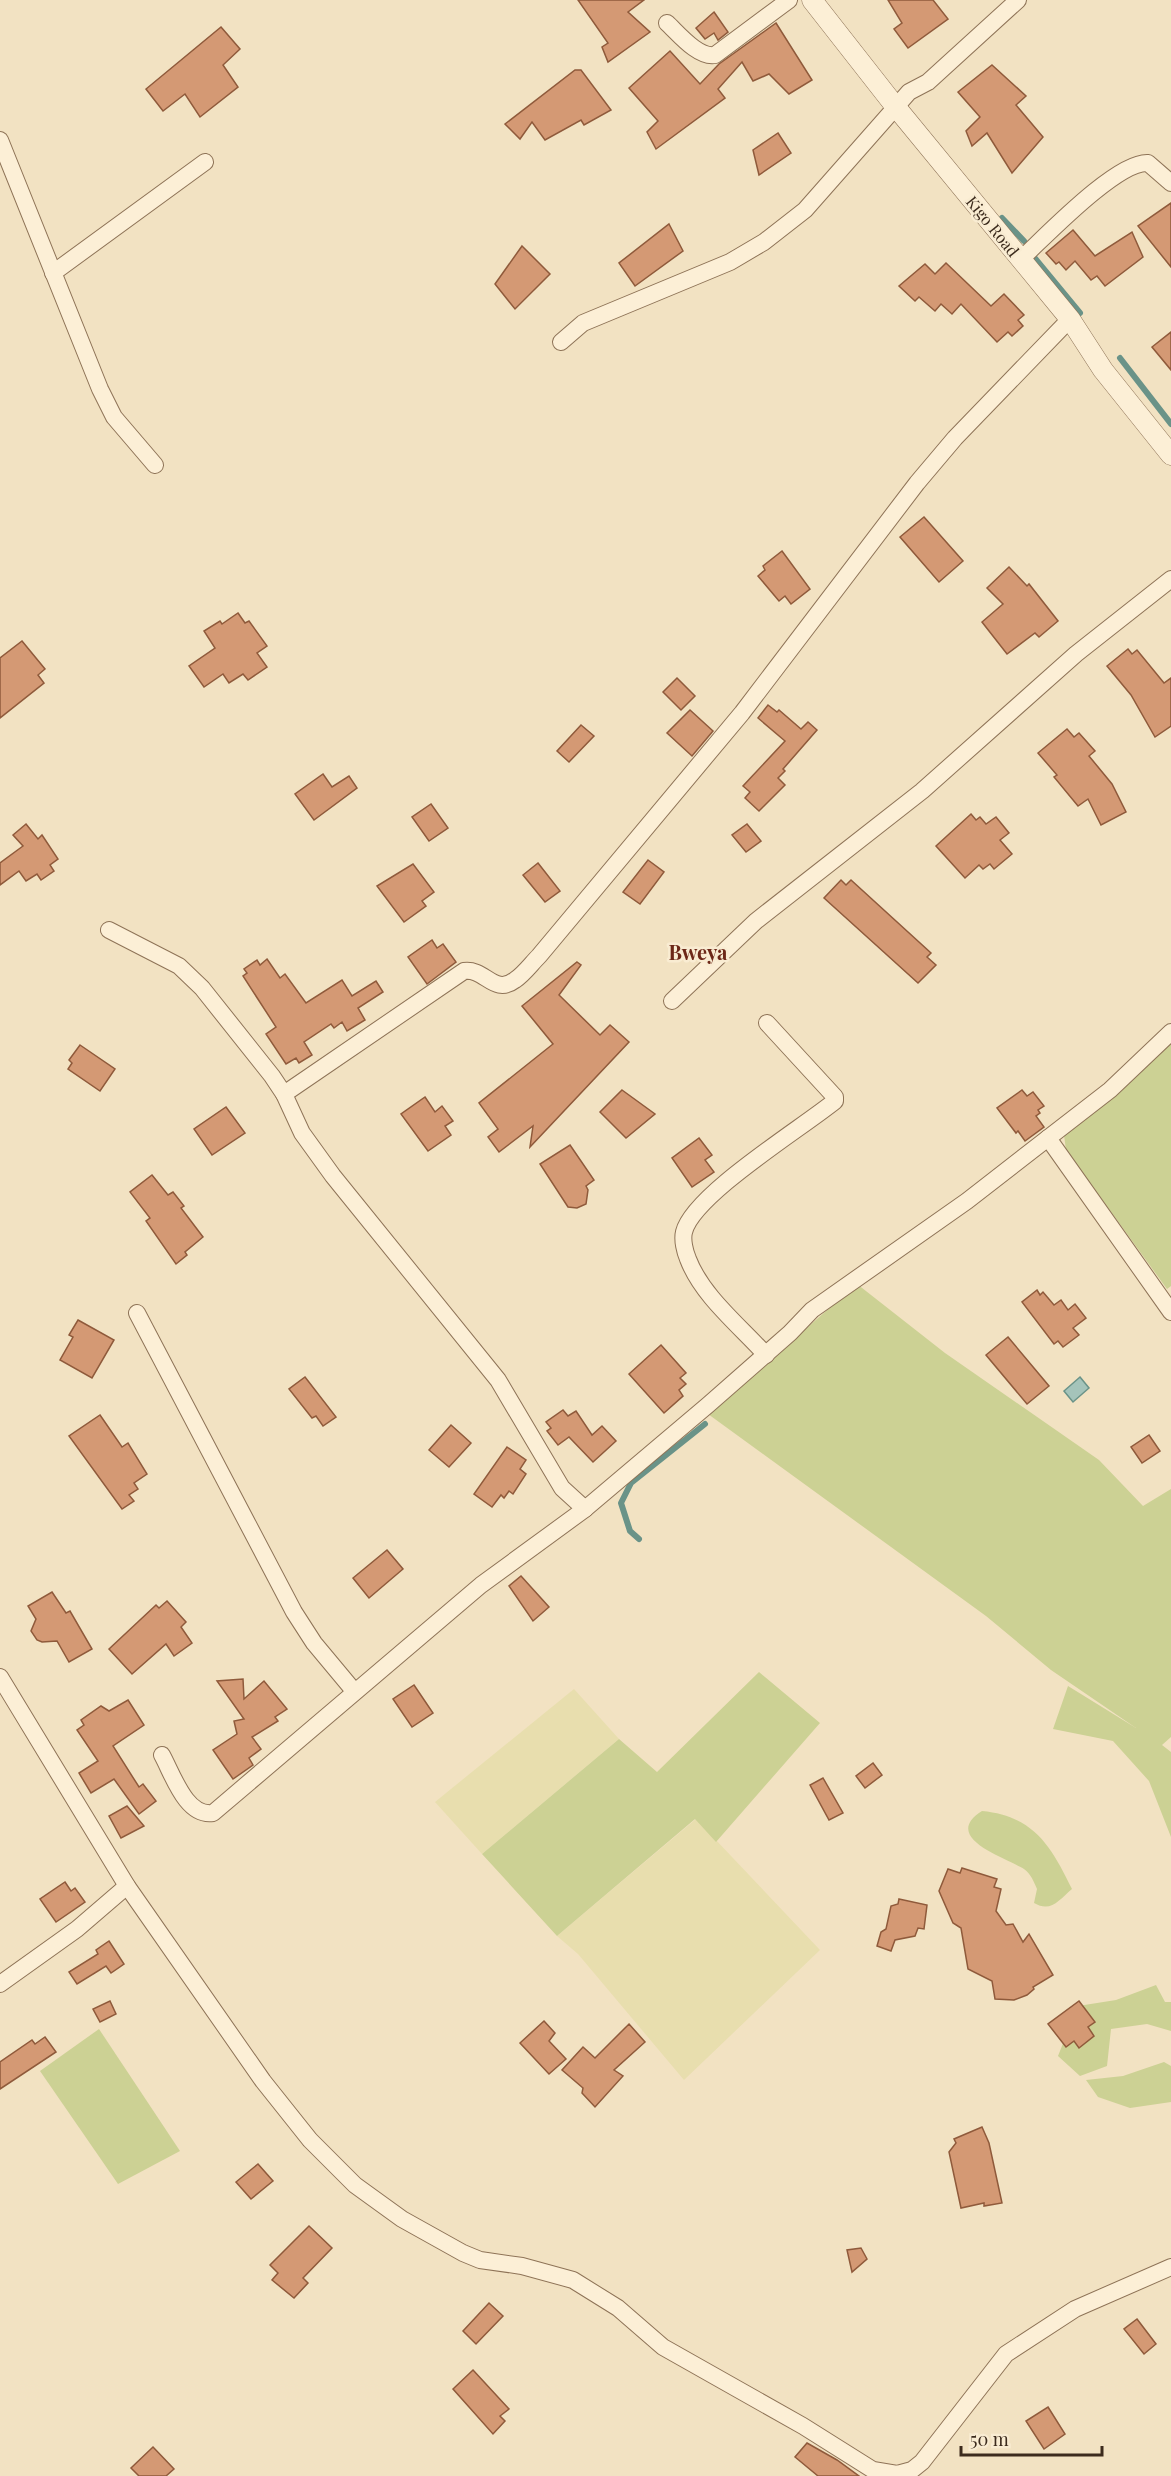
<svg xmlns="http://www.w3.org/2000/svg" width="1171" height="2476" font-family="'Playfair Display',serif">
<rect width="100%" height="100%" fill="#f2e2c2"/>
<g fill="#e8deae">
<path d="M574,1689L619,1739L482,1854L435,1802Z"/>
<path d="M696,1819L820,1950L684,2080L578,1954L557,1936Z"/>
</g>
<g fill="#ccd194">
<path d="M1171,1040V1286L1167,1289L1066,1150L1064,1135Z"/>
<path d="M857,1284L945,1353L1099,1460L1143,1506L1171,1489V1737L1162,1745L1171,1752V1837L1149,1781L1113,1741L1053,1729L1068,1686L1136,1728L1051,1670L986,1616L708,1414Z"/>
<path d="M759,1672L820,1723L716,1842L695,1819L557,1936L482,1854L619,1739L657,1772Z"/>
<path d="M982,1811C1034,1816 1051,1846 1072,1889C1059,1900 1051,1913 1034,1903L1037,1889C1034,1882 1031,1874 1024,1869C1009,1859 939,1838 982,1811Z"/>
<path d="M1156,1985L1165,2002H1171V2031L1147,2024L1111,2029L1107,2066L1080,2076L1058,2056L1078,2006L1116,2000Z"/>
<path d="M99,2029L180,2151L118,2184L40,2071Z"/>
<path d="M1164,2062L1171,2066V2102L1130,2108L1098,2097L1086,2080L1123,2076Z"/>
</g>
<path fill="#a5c4ba" stroke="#6a9388" stroke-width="1.5" d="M1080,1377L1089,1388L1073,1402L1064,1391Z"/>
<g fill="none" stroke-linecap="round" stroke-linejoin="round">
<g stroke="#6a9388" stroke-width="6">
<path d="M1002,218L1024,241"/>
<path d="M1033,256L1080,313"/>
<path d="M1120,358L1171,424"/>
<path d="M639,1539L630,1531L621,1503L631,1483L705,1424"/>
</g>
</g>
<g fill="#d49974" stroke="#8f5a3b" stroke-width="1.5">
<path d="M578,0H644L628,12L650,32L608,62L602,47L608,43Z"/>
<path d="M888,0H933L948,19L908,48L894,29L902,23Z"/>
<path d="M714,12L728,32L718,40L714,33L705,39L696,28Z"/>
<path d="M776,23L812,80L789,94L769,74L753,81L742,62L718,89L725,98L656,149L647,132L658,121L629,88L670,51L700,84L719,64Z"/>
<path d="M221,27L240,49L223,65L238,87L200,117L185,94L163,111L146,89Z"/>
<path d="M992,65L1026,96L1016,105L1043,137L1012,173L987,133L972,146L966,131L980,117L958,92Z"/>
<path d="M575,70H581L611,110L584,125L581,120L545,140L532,122L520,139L505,124Z"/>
<path d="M778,133L791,153L759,175L753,150Z"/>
<path d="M1171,203V267L1138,226Z"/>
<path d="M669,224L683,251L635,286L619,263Z"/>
<path d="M1073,230L1095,256L1132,232L1143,257L1105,286L1097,276L1091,280L1075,261L1066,270L1059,262L1056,264L1046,253Z"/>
<path d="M522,246L550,274L515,309L495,284Z"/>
<path d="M946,263L991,306L1004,294L1024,315L1018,320L1023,326L1012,336L1008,332L997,342L961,304L952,314L941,304L935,311L919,297L915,301L899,286L925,264L935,274Z"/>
<path d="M1171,332V370L1152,347Z"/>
<path d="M924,517L963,561L939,582L900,537Z"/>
<path d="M782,551L810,589L791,604L785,596L779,601L758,576L765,570L763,566Z"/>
<path d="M1009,567L1027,586L1029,584L1058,621L1039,637L1035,633L1007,654L982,622L1003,604L987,588Z"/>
<path d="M238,613L245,623L249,621L267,646L257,653L267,667L248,680L243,674L229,683L223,674L204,687L189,666L215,648L204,631L220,621L222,624Z"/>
<path d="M22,641L45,669L38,675L44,683L0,718V658Z"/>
<path d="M1128,649L1132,654L1137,650L1164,683L1171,678V726L1155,737L1131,695L1107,666Z"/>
<path d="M677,678L695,696L681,710L663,692Z"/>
<path d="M768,705L777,712L779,710L801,729L808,722L817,730L783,769L785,771L778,778L785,785L759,811L745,798L750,792L743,786L785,741L758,718Z"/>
<path d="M690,710L713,731L692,756L667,733Z"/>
<path d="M581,725L594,736L569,762L557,751Z"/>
<path d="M1067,729L1074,737L1079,733L1095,751L1089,756L1112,784L1126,812L1101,825L1088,799L1078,806L1054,777L1057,775L1038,753Z"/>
<path d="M323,774L332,787L349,776L357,788L314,820L295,794Z"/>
<path d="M431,804L448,828L429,841L412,817Z"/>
<path d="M971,814L976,820L980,817L986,824L996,817L1009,833L1000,840L1012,854L994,869L990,864L983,869L979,865L965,878L936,846Z"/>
<path d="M26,824L38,839L42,835L58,859L50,865L54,871L41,880L37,874L26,881L19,871L0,885V863L23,846L13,835Z"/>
<path d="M747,824L761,841L746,852L732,835Z"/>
<path d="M648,860L664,872L640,904L623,892Z"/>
<path d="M538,863L560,891L545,902L523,875Z"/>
<path d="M413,864L434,892L422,901L426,906L404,922L377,886Z"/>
<path d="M841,880L846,885L851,880L931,953L927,957L936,965L918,983L824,898Z"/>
<path d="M432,940L437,948L443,944L456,962L427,984L408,957Z"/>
<path d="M267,959L280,978L285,974L306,1003L342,980L352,996L376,981L383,992L358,1008L365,1020L347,1031L342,1022L334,1028L331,1024L304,1042L312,1055L299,1063L296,1058L286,1064L266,1034L276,1027L243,976L247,973L244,969L257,960L260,965Z"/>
<path d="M577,962L581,965L559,995L600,1035L610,1025L629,1042L530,1147L533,1126L499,1152L488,1137L498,1129L479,1103L553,1044L522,1006Z"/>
<path d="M80,1045L115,1069L100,1091L68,1069L72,1063L69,1060Z"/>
<path d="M622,1090L655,1114L626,1138L600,1112Z"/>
<path d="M1022,1090L1027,1096L1033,1092L1044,1106L1038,1110L1040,1113L1036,1116L1044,1127L1025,1141L1018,1131L1016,1133L997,1108Z"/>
<path d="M425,1097L435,1112L442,1106L453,1121L445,1126L451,1135L428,1151L401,1114Z"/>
<path d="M226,1107L245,1133L212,1155L194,1129Z"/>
<path d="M699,1138L712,1155L705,1160L714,1172L692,1187L672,1158Z"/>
<path d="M570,1145L594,1180L586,1186L588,1190L586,1204L577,1208L568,1207L540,1164Z"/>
<path d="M152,1175L168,1195L173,1192L184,1206L181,1208L203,1237L185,1252L187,1255L176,1264L146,1221L150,1218L130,1192Z"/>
<path d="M1037,1290L1040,1295L1043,1292L1054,1305L1061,1300L1068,1310L1075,1304L1086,1318L1073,1328L1079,1335L1063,1347L1058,1341L1054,1344L1022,1302Z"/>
<path d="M78,1320L114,1340L92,1378L60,1360L73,1337L69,1335Z"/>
<path d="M1008,1337L1049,1386L1027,1404L986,1355Z"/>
<path d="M661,1345L686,1373L680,1378L686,1384L679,1390L683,1396L664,1413L629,1374Z"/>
<path d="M305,1377L336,1417L323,1426L316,1416L312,1418L289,1389Z"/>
<path d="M563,1410L568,1416L576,1411L592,1435L602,1426L616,1441L593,1462L569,1437L558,1445L547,1431L551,1428L546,1422Z"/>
<path d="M100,1415L122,1447L128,1443L147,1474L134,1483L138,1489L129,1495L134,1501L122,1509L69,1436Z"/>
<path d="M451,1425L471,1443L449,1467L429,1450Z"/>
<path d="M1149,1435L1160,1451L1142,1463L1131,1447Z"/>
<path d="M507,1447L526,1460L520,1469L526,1474L513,1494L509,1491L504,1498L501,1495L492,1507L474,1494Z"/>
<path d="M387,1550L403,1569L369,1598L353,1578Z"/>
<path d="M521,1576L549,1607L533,1621L509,1586Z"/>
<path d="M52,1592L66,1613L70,1611L92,1649L69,1662L57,1641L42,1642L37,1640L31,1631L36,1619L28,1606Z"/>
<path d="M167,1601L186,1622L181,1627L192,1643L174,1656L166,1644L132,1674L109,1649L156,1605L159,1608Z"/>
<path d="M243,1679L244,1699L264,1681L287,1709L275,1717L278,1721L252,1737L261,1749L249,1758L253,1765L233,1779L213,1750L237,1734L234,1721L244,1719L217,1681Z"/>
<path d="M414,1685L433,1713L412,1727L393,1699Z"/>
<path d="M128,1700L144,1725L113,1746L139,1787L143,1784L156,1801L139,1814L114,1779L91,1793L79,1773L98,1761L77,1730L84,1725L81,1720L101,1706L109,1711Z"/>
<path d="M873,1763L882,1775L865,1788L856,1776Z"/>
<path d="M823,1778L843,1813L829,1820L810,1785Z"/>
<path d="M127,1806L144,1826L121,1838L109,1816Z"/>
<path d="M962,1868L997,1879L994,1887L1001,1889L996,1911L1006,1925L1013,1924L1023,1942L1029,1934L1053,1975L1033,1987L1034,1989L1027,1995L1014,2000L995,1999L992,1981L968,1969L961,1928L953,1923L939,1891L948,1869L960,1873Z"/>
<path d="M65,1882L71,1891L75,1888L85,1902L56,1922L40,1899Z"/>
<path d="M899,1899L927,1905L924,1929L918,1928L915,1936L895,1940L891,1951L877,1946L881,1932L886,1929L891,1906L898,1904Z"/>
<path d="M109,1941L124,1964L111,1973L106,1966L77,1984L69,1972L98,1954L96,1950Z"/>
<path d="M110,2001L116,2014L100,2022L93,2009Z"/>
<path d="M1079,2001L1095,2022L1088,2027L1094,2036L1079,2048L1074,2041L1066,2047L1048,2024Z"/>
<path d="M544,2021L555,2033L549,2041L566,2059L549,2074L520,2043Z"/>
<path d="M629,2024L645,2042L614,2070L623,2076L595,2107L582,2093L583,2088L562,2070L583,2047L595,2058Z"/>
<path d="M45,2037L56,2052L0,2089V2062L32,2040L35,2044Z"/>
<path d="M982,2127L989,2143L1002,2203L984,2206V2203L961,2208L949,2152L956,2143L954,2139Z"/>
<path d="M258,2164L273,2181L251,2199L236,2182Z"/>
<path d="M309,2226L332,2248L303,2278L308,2283L294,2298L272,2280L278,2273L270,2265Z"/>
<path d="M861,2248L867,2259L852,2272L847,2250Z"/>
<path d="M489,2303L503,2316L476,2344L463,2331Z"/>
<path d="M1137,2319L1156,2344L1144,2354L1124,2329Z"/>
<path d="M473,2370L509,2409L500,2416L505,2421L493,2434L453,2389Z"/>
<path d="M1048,2407L1065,2434L1044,2449L1026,2421Z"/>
<path d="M807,2443L837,2460L859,2476H818L795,2457Z"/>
<path d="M153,2447L174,2469L166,2476H139L131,2468Z"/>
</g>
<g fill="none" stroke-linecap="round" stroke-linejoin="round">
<g stroke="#8e7357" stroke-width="18">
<g id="minor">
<path d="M667,23C678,33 698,58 715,55L789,0"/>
<path d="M0,140L100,389L114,417L155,465"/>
<path d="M1021,259C1045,237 1117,161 1148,163L1171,183"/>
<path d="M53,273L205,162"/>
<path d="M561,342L583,323L730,262L764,242L805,210L909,92L928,82L1018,0"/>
<path d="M109,930L179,966L202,988L272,1076L284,1094L302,1133L333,1176L498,1380L562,1488L585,1509"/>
<path d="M672,1001L756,921L922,791L1076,654L1171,579"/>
<path d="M284,1094L464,971C485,968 494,996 515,980C524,974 531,964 539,956L742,713L917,483L955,438L1070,319"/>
<path d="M1048,1138L1171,1312"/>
<path d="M137,1313L294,1612L314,1643L354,1691"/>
<path d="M766,1355C740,1326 702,1296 688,1259C685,1252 682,1240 684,1232C693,1195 802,1128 835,1101V1097L767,1023"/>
<path d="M0,1677L127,1886L263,2081L310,2140L355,2185L402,2219L463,2253L480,2260L522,2266L573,2280L618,2308L663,2347L803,2426L873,2470L897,2474L912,2470L922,2462L1006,2354L1075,2309L1171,2267"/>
<path d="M162,1755C173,1775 186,1817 213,1813L481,1585L585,1509L708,1405L790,1333L812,1310L967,1201L1110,1090L1171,1032"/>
<path d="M0,1984L77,1929L127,1886"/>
</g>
</g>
<g stroke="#8e7357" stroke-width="21">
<path id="tertiary" d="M812,0L895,106L1070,319L1103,370L1171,455"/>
</g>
<use href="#minor" stroke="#fcefd6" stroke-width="16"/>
<use href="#tertiary" stroke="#fcefd6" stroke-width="20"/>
</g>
<g text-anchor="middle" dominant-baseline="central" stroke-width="5" stroke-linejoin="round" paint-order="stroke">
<g font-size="16" fill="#3c2b1d" stroke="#f9ecd2">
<text transform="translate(993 226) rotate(51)">Kigo Road</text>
</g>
<g font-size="20" font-weight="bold" fill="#6d2818" stroke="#f9ecd2">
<text x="698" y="951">Bweya</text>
</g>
</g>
<path d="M961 2446v9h141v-9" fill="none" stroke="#3c2b1d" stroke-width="3"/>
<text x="970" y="2446" font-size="18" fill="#3c2b1d" stroke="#f9ecd2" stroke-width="4.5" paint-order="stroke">50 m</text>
</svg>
